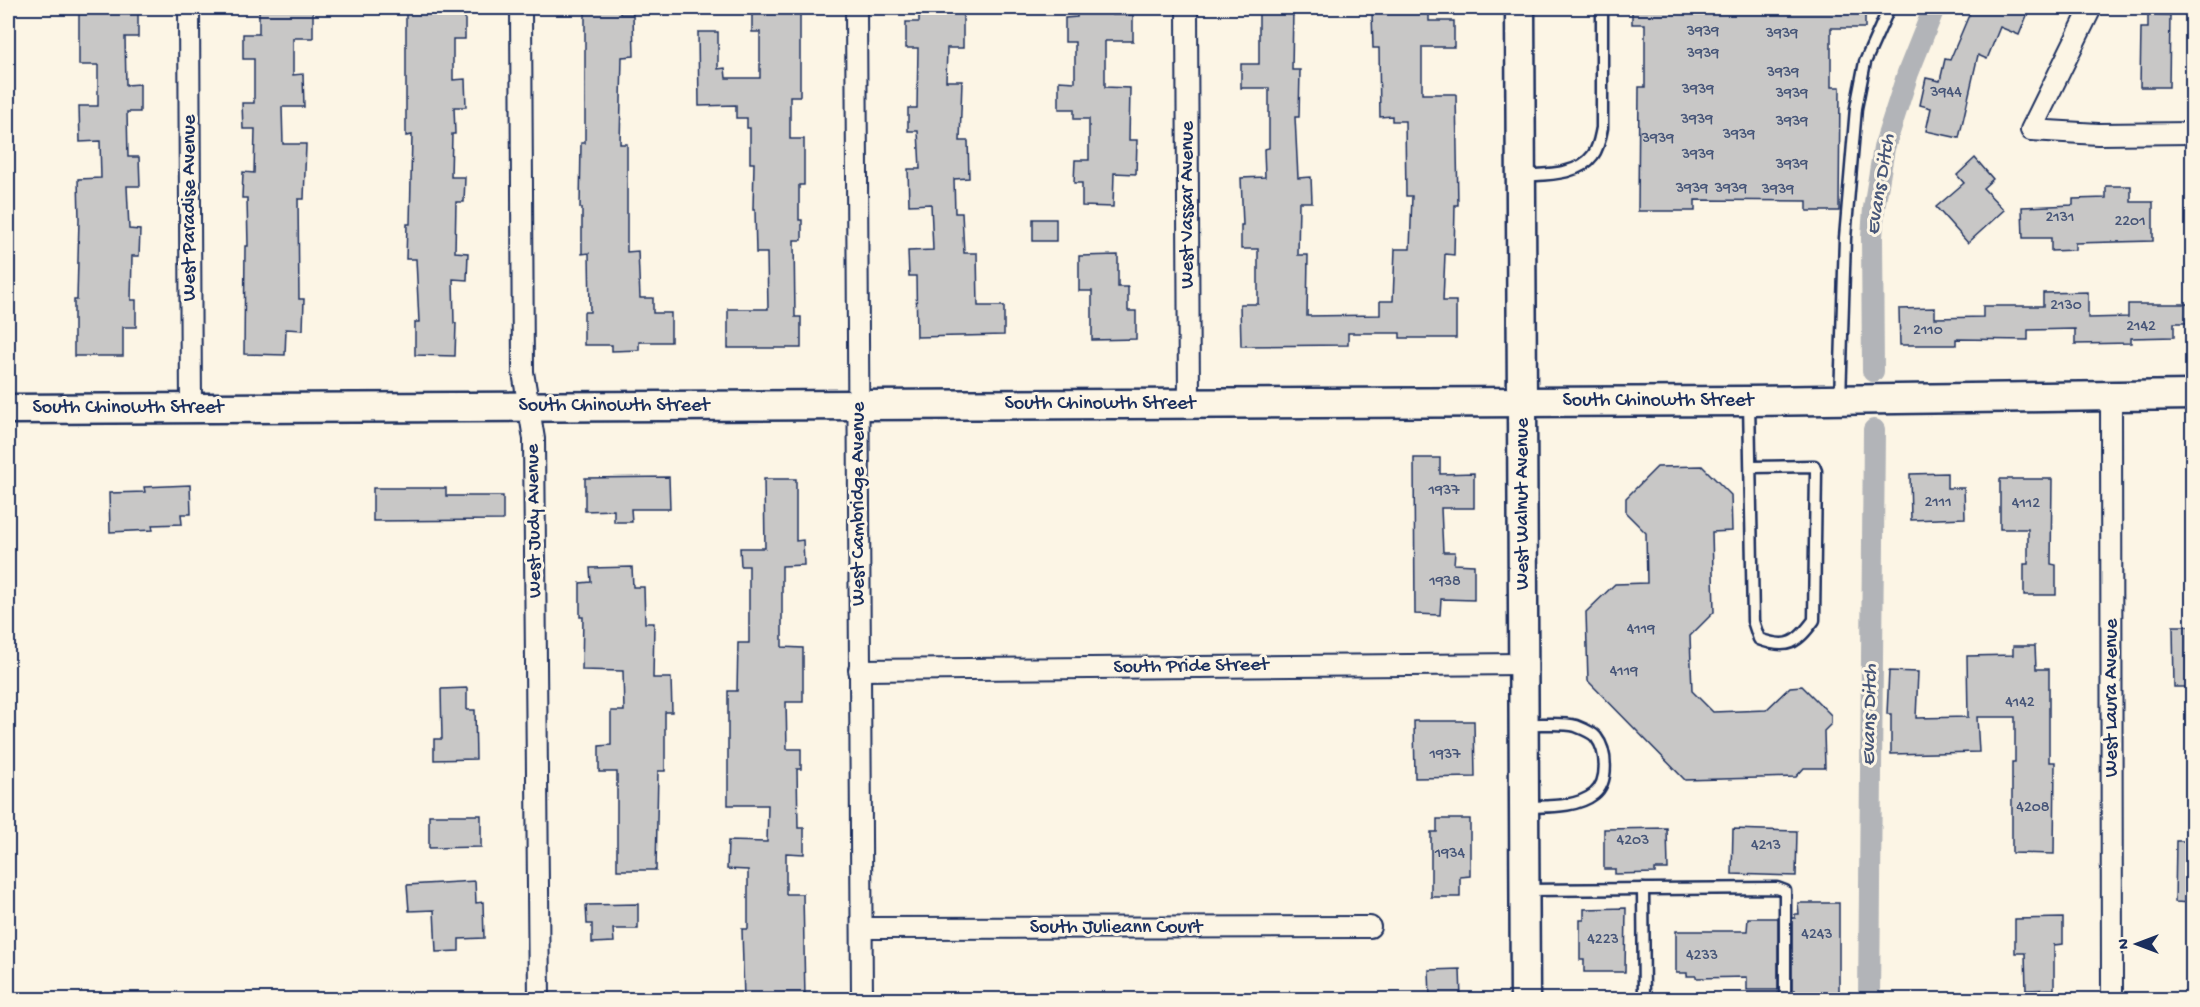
<svg xmlns="http://www.w3.org/2000/svg" width="2200" height="1007" font-family="'Gochi Hand',sans-serif">
<rect width="100%" height="100%" fill="#fcf5e5"/>
<filter id="ink" filterUnits="userSpaceOnUse"><feTurbulence type="fractalNoise" baseFrequency=".0167" numOctaves="2"/><feDisplacementMap in="SourceGraphic" scale="12" xChannelSelector="R" yChannelSelector="G"/><feConvolveMatrix kernelMatrix="1 2 1 2 8 2 1 2 1" color-interpolation-filters="sRGB"/></filter>
<g filter="url(#ink)">
<g fill="none" stroke-linecap="round" stroke-linejoin="round">
<g stroke="#b2b4b8" stroke-width="22">
<path d="M1873,371L1872,237L1874,208L1884,148L1908,73L1934,8"/>
<path d="M1869,1000L1874,430"/>
</g>
</g>
<g fill="#c8c7c6" stroke="#1b2f5e" stroke-width="1.5">
<path d="M259,8H313V38H293V75L303,74L304,107H282L283,144H306L304,199H298L299,299H304L303,330L286,329L285,355L244,354L245,246H248L247,198H242L243,172L254,173L255,129H243L242,103H254V59H243V34H259Z"/>
<path d="M585,8H620V14H633L634,56L622,57L620,144H627V252L638,251L640,298H653V313H671V342H639V350L612,351V345H584V312H590L589,253L582,254V208H580L581,143H585Z"/>
<path d="M919,8H963V48H947L946,81H962L960,141H968L969,178L954,179L955,213H962L964,253H977L978,306H1004V335L917,337L916,276H909L908,251L933,250L931,204L909,205L908,169H920L918,131H908V108H917L918,48H906V22H919Z"/>
<path d="M1077,8H1112V15H1133V41H1105V87L1130,88L1129,140H1137L1136,174L1114,173L1113,207L1082,206V183H1074L1075,160H1089V119H1074V109H1059V81L1075,82V42H1065V18L1077,17Z"/>
<path d="M1259,8H1293L1292,70H1300L1299,117H1295L1298,178L1311,177L1312,202H1299L1298,255H1308L1307,316L1380,315V301H1393L1395,249H1410L1412,196H1406L1405,121H1392V116L1380,117L1379,48H1373L1372,13H1392V8H1429V21H1454V47H1422V94H1456L1458,205H1455L1454,255L1445,254L1443,301H1456V338H1400V333H1348V345L1241,346L1240,304H1258V249H1241V225H1243L1241,178L1265,177L1264,149L1269,148V88H1241V64H1259Z"/>
<path d="M1632,8H1865V28H1831V87H1840L1839,211H1807V201L1695,200V211H1638L1639,87H1645V24H1632Z"/>
<path d="M1972,8H2014L2028,13L2019,35L2000,27L1987,59L1978,55L1959,138L1926,131L1931,108L1920,105L1926,78L1940,81L1945,59L1950,60Z"/>
<path d="M752,10H800V96H790V139H804V185H799V220H802V240H794L795,317H801V348H728V309H768L767,253H756L755,210H753L754,163H750V128H747V118H736V105L699,106L698,32H718V69L725,68L726,78H760V32H752Z"/>
<path d="M465,12V39H453V80L465,79L466,107H454L455,134H452L451,177H465L464,202H456L455,252L468,253L467,280L453,279L454,323H456L455,356L415,355V322H419L416,259H406L407,224H410L412,135L406,136V13Z"/>
<path d="M138,13V37H125L126,85L140,84V112H127L128,157H139L140,186H127L129,229L140,230L139,256H132L131,300H136V327H123V356H74V300H77L79,219L78,179L101,178L100,141L80,142L79,106H98V65H79V14Z"/>
<path d="M2148,14L2170,15L2169,87H2140L2141,28H2148Z"/>
<path d="M1975,158L1993,179L1983,188L2004,210L1968,243L1936,207L1964,183L1957,175Z"/>
<path d="M2106,186H2131V202H2153V241L2075,243V250L2051,251V238H2023L2022,207L2073,205V199L2106,198Z"/>
<rect x="1033" y="219" width="23" height="22"/>
<path d="M1118,255V287H1128V311H1136V339L1092,340V291H1079V256Z"/>
<path d="M2088,292V318L2128,317V304H2193V323H2174V337L2131,338V343L2075,344V329L2028,330V340L1956,339V345H1900L1899,309L1935,308V318L1983,317V306H2043V293Z"/>
<path d="M1414,458H1440V474L1474,473V508H1441L1443,552H1455L1454,564L1474,565V600L1441,599L1440,615L1415,614Z"/>
<path d="M1702,466L1731,495L1732,531L1712,532L1714,612L1690,636L1692,691L1713,712L1766,710L1790,687L1802,686L1831,715V724L1824,731L1825,768H1804L1796,777L1685,780L1588,681L1586,612L1615,584L1647,583L1646,533L1626,513V498L1657,467Z"/>
<path d="M1947,473V488H1964L1965,518L1911,520L1910,474Z"/>
<path d="M669,477L670,509H631L632,522H614V510L585,511V478Z"/>
<path d="M764,479H796V541L803,540L804,565L782,566V647L803,648V702H786L787,749H801V769H797L798,828H804V854L786,853V894H803L805,999H744L742,929H748V870L727,869L728,841L767,842L768,805H728V691H737L738,643H749V566H741L740,548H765Z"/>
<path d="M2000,479H2052L2051,564L2056,565V595H2024V564H2028V529H2000Z"/>
<path d="M190,485L191,514H181L182,524L152,525L153,530L110,532L109,493L145,492L144,487Z"/>
<path d="M373,488H446V496H503V520L373,521Z"/>
<path d="M632,567L633,587H644L645,623H654L653,678H671L672,712H665V771H658L656,870H617V772H599V746L611,745V711H624L623,671L582,670L583,617H580V583L591,582L590,568Z"/>
<path d="M2173,626H2193V687H2174Z"/>
<path d="M2013,646H2035L2036,669H2049V762H2055L2054,854L2012,853V762H2015V717H1977L1979,752L1891,754V714H1887L1889,671L1918,672L1916,718L1968,717L1967,656L2013,655Z"/>
<path d="M467,688V710H475L476,759L434,760V739H442L441,689Z"/>
<path d="M1414,721H1474L1475,777L1415,778Z"/>
<path d="M429,815H481V847L429,848Z"/>
<path d="M1437,819H1470V876L1460,877V897H1431V832H1437Z"/>
<path d="M1667,828L1668,869H1655V873L1615,874V869H1604V829Z"/>
<path d="M1733,829L1797,831L1796,876L1732,874Z"/>
<path d="M2176,841H2193V903L2175,902Z"/>
<path d="M475,881L476,903L483,902L484,938L459,939V951L436,952L434,910L409,911L407,885Z"/>
<path d="M1798,903H1839V999H1795V990H1792V918H1795V914H1799Z"/>
<path d="M638,904V929H613L614,942L592,943V924H587L586,905Z"/>
<path d="M1626,908L1625,972H1584V960H1580V920H1584V909Z"/>
<path d="M1748,918H1778V990H1747V977L1696,978V976H1687V973H1676V931H1747Z"/>
<path d="M2063,918V944L2054,945V989L2026,990L2025,953H2015V919Z"/>
<path d="M1460,969L1461,999H1430L1429,970Z"/>
</g>
<g fill="none" stroke-linecap="round" stroke-linejoin="round">
<g stroke="#1b2f5e" stroke-width="15">
<g id="lane">
<path d="M1521,176C1544,174 1578,176 1593,155C1599,147 1600,137 1602,128V8"/>
<path d="M1840,400L1845,238L1856,108L1865,62L1889,8"/>
<path d="M1749,401L1753,621L1759,639C1788,650 1797,643 1814,620L1816,471L1814,466H1811L1751,467"/>
<path d="M1524,724C1538,725 1563,722 1576,726C1581,728 1593,733 1596,737C1607,751 1609,782 1594,794C1576,808 1548,806 1526,807"/>
<path d="M1643,889L1644,1000"/>
<path d="M1525,890L1777,888L1785,891V1000"/>
</g>
</g>
<g stroke="#1b2f5e" stroke-width="24">
<g id="street">
<path d="M189,8L191,408"/>
<path d="M521,8L523,372L534,439L539,1000"/>
<path d="M856,8L862,1000"/>
<path d="M1187,8L1189,403"/>
<path d="M2091,8L2031,130L2098,134L2192,133"/>
<path d="M2111,396L2112,1000"/>
<path d="M859,670L1524,664"/>
<path d="M862,928L1370,927"/>
</g>
</g>
<g stroke="#1b2f5e" stroke-width="33">
<g id="secondary">
<path d="M1520,8L1525,1000"/>
<path d="M8,409L1749,401L2192,395"/>
</g>
</g>
<use href="#lane" stroke="#fcf5e5" stroke-width="10"/>
<use href="#street" stroke="#fcf5e5" stroke-width="20"/>
<use href="#secondary" stroke="#fcf5e5" stroke-width="28"/>
</g>
</g>
<g text-anchor="middle" dominant-baseline="central" stroke-width="6" stroke-linejoin="round" paint-order="stroke">
<g font-size="16" fill="#465578">
<text x="1703" y="32">3939</text>
<text x="1782" y="34">3939</text>
<text x="1703" y="54">3939</text>
<text x="1783" y="73">3939</text>
<text x="1698" y="90">3939</text>
<text x="1946" y="93">3944</text>
<text x="1792" y="94">3939</text>
<text x="1697" y="120">3939</text>
<text x="1792" y="122">3939</text>
<text x="1739" y="135">3939</text>
<text x="1658" y="139">3939</text>
<text x="1698" y="155">3939</text>
<text x="1792" y="165">3939</text>
<text x="1692" y="189">3939</text>
<text x="1731" y="189">3939</text>
<text x="1778" y="190">3939</text>
<text x="2060" y="218">2131</text>
<text x="2130" y="222">2201</text>
<text x="2066" y="306">2130</text>
<text x="2141" y="327">2142</text>
<text x="1928" y="331">2110</text>
<text x="1444" y="491">1937</text>
<text x="1938" y="503">2111</text>
<text x="2026" y="504">4112</text>
<text x="1445" y="582">1938</text>
<text x="1641" y="630">4119</text>
<text x="1624" y="672">4119</text>
<text x="2020" y="703">4142</text>
<text x="1445" y="755">1937</text>
<text x="2033" y="808">4208</text>
<text x="1633" y="841">4203</text>
<text x="1766" y="846">4213</text>
<text x="1450" y="854">1934</text>
<text x="1817" y="935">4243</text>
<text x="1603" y="940">4223</text>
<text x="1702" y="956">4233</text>
</g>
<g font-size="20" fill="#1b2f5e" stroke="#fcf5e5">
<text transform="translate(1188 205) rotate(-90)">West Vassar Avenue</text>
<text transform="translate(190 208) rotate(-90)">West Paradise Avenue</text>
<text x="1658" y="401">South Chinowth Street</text>
<text x="1100" y="404">South Chinowth Street</text>
<text x="614" y="406">South Chinowth Street</text>
<text x="128" y="408">South Chinowth Street</text>
<text transform="translate(859 504) rotate(-90)">West Cambridge Avenue</text>
<text transform="translate(1523 504) rotate(-90)">West Walnut Avenue</text>
<text transform="translate(535 521) rotate(-91)">West Judy Avenue</text>
<text transform="translate(1191 667) rotate(-1)">South Pride Street</text>
<text transform="translate(2112 698) rotate(-90)">West Laura Avenue</text>
<text x="1116" y="928">South Julieann Court</text>
</g>
<g font-size="21" font-style="italic" fill="#485779" stroke="#fcf5e5">
<text transform="translate(1882 185) rotate(-81)">Evans Ditch</text>
<text transform="translate(1871 715) rotate(-89)">Evans Ditch</text>
</g>
</g>
<rect width="2200" height="1007" fill="none" stroke="#fcf5e5" stroke-width="30"/>
<rect x="15" y="15" width="2170" height="977" fill="none" stroke="#1b2f5e" stroke-width="2" filter="url(#ink)"/>
<g transform="translate(2137 944) rotate(270)" stroke="#fcf5e5" stroke-width="4.5" paint-order="stroke">
<path d="M0-4.5L10 22L0 15L-10 22Z" fill="#1b2f5e"/>
<text y="-9" font-size="16" font-weight="bold" text-anchor="middle" fill="#1b2f5e">N</text>
</g>
</svg>
